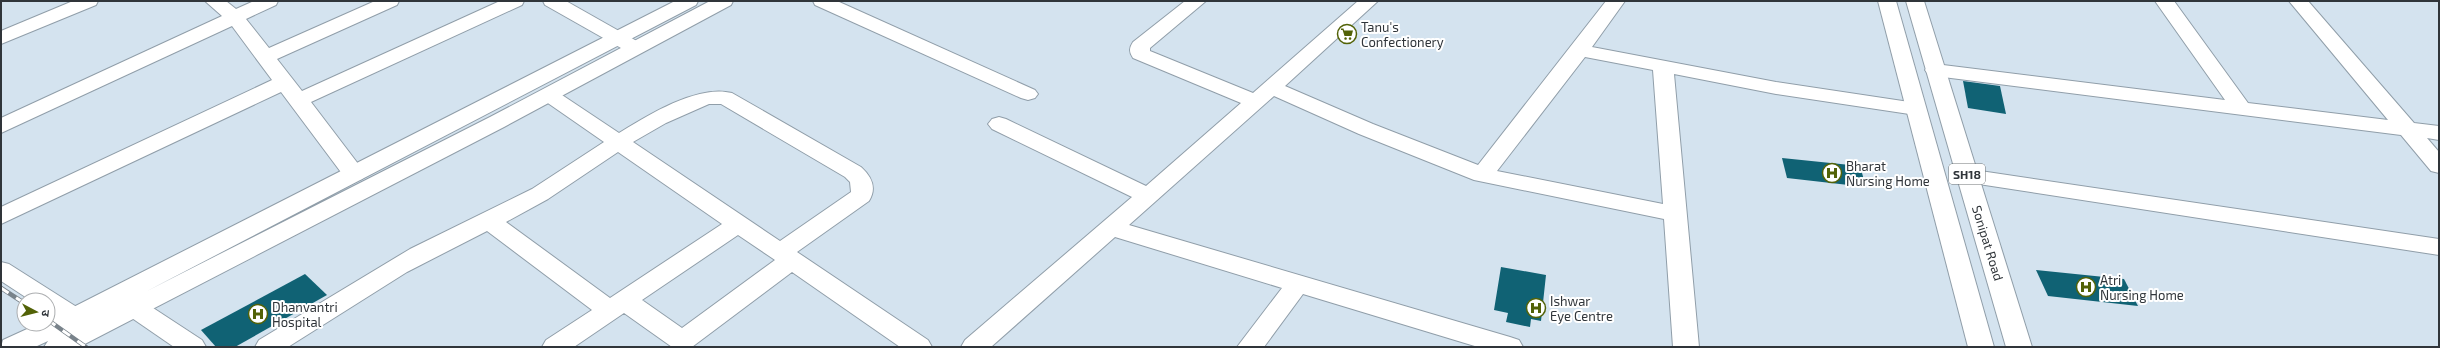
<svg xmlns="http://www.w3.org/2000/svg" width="2440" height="348" font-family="'Exo 2','Noto Sans Devanagari',sans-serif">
<rect width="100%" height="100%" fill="#d4e3ef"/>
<g fill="#106274">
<path d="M1963,81L2000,86L2006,114L1968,108Z"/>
<path d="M1782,158L1860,166L1866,187L1787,178Z"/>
<path d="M1501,267L1546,275L1541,321L1531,319L1530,327L1506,322L1508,313L1494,310Z"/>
<path d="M2036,270L2124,279L2138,306L2048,296Z"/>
<path d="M305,274L327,295L235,347H216L201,330Z"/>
</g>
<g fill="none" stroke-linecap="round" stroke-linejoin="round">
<g stroke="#909ea9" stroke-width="2">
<g id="minor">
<path d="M73,1H98L96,5L1,44V31Z"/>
<path d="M205,1H226L236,9L254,1H278L276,5L246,19L269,48L375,1H399L397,5L277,59L302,91L500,1H524L522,5L311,102L362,169L365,174L362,179L354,181L346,179L281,92L1,224V207L272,80L232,26L1,133V118L222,16Z"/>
<path d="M543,1H566L642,44L645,48L642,52L635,54L628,52L545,5Z"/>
<path d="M813,1H837L1035,90L1038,94L1035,98L1028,100L1021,98L815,5Z"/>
<path d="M1185,1H1206L1150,48V51L1253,93L1358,1H1378L1285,86L1373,124L1478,165L1606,1H1625L1592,47L1776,82L1916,103L1923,104L1926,109L1923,114L1916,115L1776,94L1674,74L1699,347H1673L1664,219L1474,180L1359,134L1274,96L1129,225L1510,337L1519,340L1523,347H1478L1303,294L1264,347H1237L1282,288L1115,237L991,347H961L965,340L1132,197L992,129L988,124L992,119L999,117L1006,119L1146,186L1241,103L1133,58C1129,52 1129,48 1133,42ZM1585,57L1653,70L1663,204L1497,171Z"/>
<path d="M2155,1H2174L2248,103L2388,120L2289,1H2308L2414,123L2439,126V140L2427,138L2439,152V173L2431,171L2401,135L1935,76L1928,74L1925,70L1928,66L1935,64L2225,100Z"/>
<path d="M549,89L556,91L619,133C648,115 698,84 732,93L861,167C872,177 877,188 869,201L797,252L928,340L932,347H900L792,272L692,347H672L624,313L574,347H542L546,340L592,310L487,231L407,272L288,347H255L259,340L410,249L532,189L604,142L542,99L539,95L542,91ZM709,104H721L845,177L850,182L851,192L780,241L633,142L666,123ZM618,152L722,224L610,298L506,222L548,199ZM738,235L775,260L682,328L642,300Z"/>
<path d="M1967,169L2439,239V255L1959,181L1956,176L1959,171Z"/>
<path d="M1,262L9,264L83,311L86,317L83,323C68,328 60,320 48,312V300H30L1,281Z"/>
<path d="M135,299L144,302L202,340L206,347H174L126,314L123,308L126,302Z"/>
</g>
</g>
<g stroke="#909ea9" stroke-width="2">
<g id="major">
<path d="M675,1H698L696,5L147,291L490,117L710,1H733L731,5L504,127L79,347H44L48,341L35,347H1L3,340L38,324H48V320Z"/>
<path d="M1878,1H1896L1994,347H1968Z"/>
<path d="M1906,1H1924L2032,347H2006Z"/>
</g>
</g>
<use href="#minor" fill="#fff" fill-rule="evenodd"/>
<use href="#major" fill="#fff" fill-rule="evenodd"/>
<g stroke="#79838b" stroke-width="4.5">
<g id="rail">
<path d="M1,288L24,303"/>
<path d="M48,320L86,347"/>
</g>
</g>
<use href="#rail" stroke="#fff" stroke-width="3" stroke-dasharray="9" stroke-linecap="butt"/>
</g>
<defs>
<g id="supermarket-ring" transform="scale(1)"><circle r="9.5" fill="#fff" stroke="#526207" stroke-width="1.5"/><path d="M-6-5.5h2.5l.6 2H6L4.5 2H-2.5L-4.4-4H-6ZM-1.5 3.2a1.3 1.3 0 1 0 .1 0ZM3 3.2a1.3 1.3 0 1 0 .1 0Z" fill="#526207"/></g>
<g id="hospital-ring" transform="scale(1)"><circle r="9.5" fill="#fff" stroke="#526207" stroke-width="1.5"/><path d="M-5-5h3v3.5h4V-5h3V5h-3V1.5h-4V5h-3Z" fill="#526207"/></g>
</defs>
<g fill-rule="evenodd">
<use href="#supermarket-ring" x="1347" y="34"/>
<use href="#hospital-ring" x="1832" y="173"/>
<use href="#hospital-ring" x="2086" y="287"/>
<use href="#hospital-ring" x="1536" y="308"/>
<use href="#hospital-ring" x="258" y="314"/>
</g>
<g text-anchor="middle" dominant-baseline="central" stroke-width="4" stroke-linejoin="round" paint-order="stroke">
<rect fill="#fff" stroke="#6e7275" stroke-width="1" x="1949" y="164" width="36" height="20" rx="3"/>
<g font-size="12" font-weight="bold" fill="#30353a">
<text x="1967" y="174">SH18</text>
</g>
<g font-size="13" fill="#30353a" stroke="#fff" text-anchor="start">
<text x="1361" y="27">Tanu's<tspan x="1361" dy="15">Confectionery</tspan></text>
<text x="1846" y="166">Bharat<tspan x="1846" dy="15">Nursing Home</tspan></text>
<text x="2100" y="280">Atri<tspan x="2100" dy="15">Nursing Home</tspan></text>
<text x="1550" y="301">Ishwar<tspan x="1550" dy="15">Eye Centre</tspan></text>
<text x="272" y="307">Dhanvantri<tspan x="272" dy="15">Hospital</tspan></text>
</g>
<g font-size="13" fill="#30353a" stroke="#fff">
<text transform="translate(1988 243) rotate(73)">Sonipat Road</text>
</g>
</g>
<rect width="2440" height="348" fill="none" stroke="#30353a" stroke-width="4"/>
<g transform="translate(36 312) rotate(97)"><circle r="19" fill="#ffffff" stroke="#acaeb0"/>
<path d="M0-3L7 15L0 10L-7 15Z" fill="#526207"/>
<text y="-6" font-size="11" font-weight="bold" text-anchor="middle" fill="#30353a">उ</text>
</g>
</svg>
